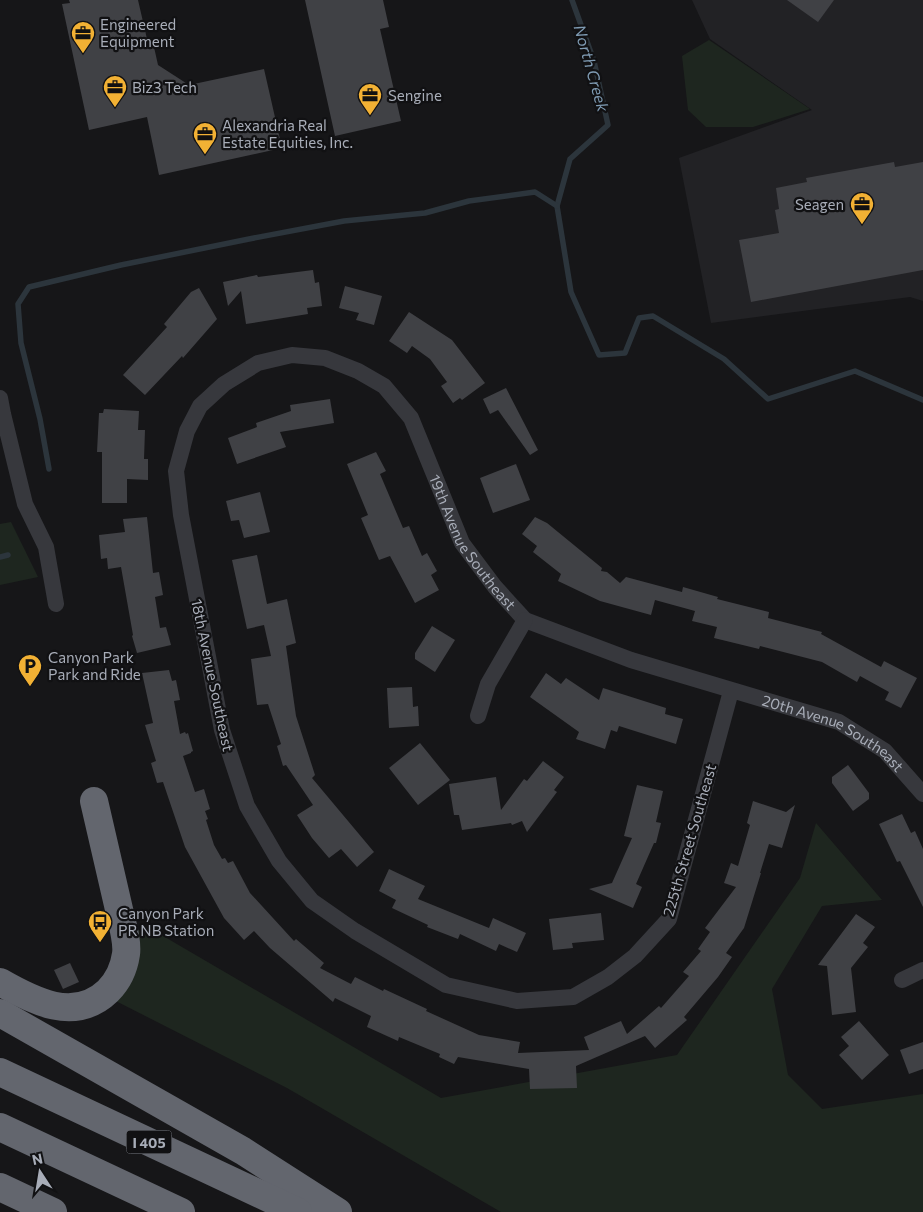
<svg xmlns="http://www.w3.org/2000/svg" width="923" height="1212" font-family="Commissioner,sans-serif">
<rect width="100%" height="100%" fill="#161618"/>
<path fill="#222225" d="M692,0H923V301L910,297L711,323L679,158L812,110L710,39Z"/>
<g fill="#1e261f">
<path d="M709,40L810,109L753,127H706L688,110L682,56Z"/>
<path d="M11,522L38,577L0,585V524Z"/>
<path d="M816,823L882,900L822,906L772,989L788,1075L822,1109L923,1094V1212H501L287,1088L104,995L123,928L158,933L441,1098L677,1055L800,878Z"/>
</g>
<g fill="none" stroke-linecap="round" stroke-linejoin="round">
<g stroke="#2c353c" stroke-width="5.5">
<path d="M572,0L594,61L608,125L570,159L557,206L571,292L599,355L625,353L639,318L653,316L724,359L768,399L855,371L923,400"/>
<path d="M49,469L40,419L21,343L18,304L29,287L121,265L249,239L344,221L425,213L469,201L535,192L557,206"/>
<path d="M0,557L8,555"/>
</g>
</g>
<g fill="#404145">
<path d="M69,0H138L147,39L152,38L158,65L189,85L264,69L282,148L159,175L147,117L89,130L62,4L70,3Z"/>
<path d="M305,0H383L389,27L380,29L401,121L335,136Z"/>
<path d="M787,0H834L818,22Z"/>
<path d="M894,162L895,167L923,162V270L751,302L739,240L779,233L775,210L779,209L776,188L807,182L806,178Z"/>
<path d="M313,270L315,283L319,282L322,306L307,308L308,314L246,324L241,291L228,306L223,282L257,275L258,277Z"/>
<path d="M345,286L382,296L374,325L356,320L359,313L339,308Z"/>
<path d="M199,288L217,319L183,358L182,356L145,395L123,375L167,327L164,324L191,292Z"/>
<path d="M409,312L452,340L485,383L462,400L460,398L453,403L441,386L447,382L430,359L412,346L407,353L389,341Z"/>
<path d="M506,388L538,450L530,455L498,410L490,414L483,399Z"/>
<path d="M330,399L334,423L280,432L286,447L237,464L228,438L257,427L256,423L291,411L290,405Z"/>
<path d="M104,409L139,411L138,430H145L144,459H148V480L127,479V503H102V452H97L99,413H103Z"/>
<path d="M376,452L386,471L380,474L403,528L409,526L422,556L427,553L437,571L431,575L439,590L415,603L390,556L379,560L361,518L368,515L347,464Z"/>
<path d="M516,464L530,500L493,513L480,478Z"/>
<path d="M260,492L270,532L244,538L239,520L231,521L226,501Z"/>
<path d="M147,517L153,573L159,572L163,595L155,597L160,628L166,627L171,645L137,653L132,636L133,635L121,567L108,569L107,558L101,559L99,535L125,532L123,519Z"/>
<path d="M535,517L547,523L602,568L601,571L607,572L620,583L626,577L682,592L683,587L718,597L717,599L769,612L768,618L822,632L821,634L881,667L884,661L917,678L901,708L885,700L889,692L860,676L857,682L822,662L760,646L759,649L714,638L717,627L692,621L695,611L655,600L651,615L600,601L558,581L561,574L533,552L537,546L522,534Z"/>
<path d="M257,555L267,604L287,599L296,643L286,646L296,716L315,775L312,778L374,852L357,867L341,849L329,858L312,838L297,815L313,805L286,765L283,766L277,746L281,744L268,704L257,705L251,659L271,656L264,625L247,629L232,560Z"/>
<path d="M432,626L455,640L435,672L415,659V653Z"/>
<path d="M169,670L172,681L176,680L180,700L174,701L180,734L185,732L186,734L188,733L193,751L191,752V753L183,756L195,792L204,789L210,809L205,811L208,819L206,820L214,845L222,859L225,858L228,863L233,861L250,893L294,941L296,939L324,963L320,968L351,984L355,977L383,991L384,989L427,1009L426,1011L479,1035L520,1042L518,1053L589,1050L584,1037L621,1021L627,1034L659,1006L661,1008L689,976L683,972L701,951L698,949L710,932L705,928L736,887L724,883L731,863L738,866L750,825L747,823L753,801L786,812L795,805L782,848L769,844L760,873H761L744,928L726,953L732,957L718,977L684,1017L687,1020L655,1048L645,1036L576,1066L577,1088L530,1089L529,1069L458,1057L454,1064L439,1057L440,1054L399,1037L398,1041L367,1027L371,1016L335,998L333,1002L270,948L254,931L244,940L224,918L185,847L163,782L157,783L151,763L156,761L145,725L153,723L142,673Z"/>
<path d="M546,673L561,684L566,678L599,700L603,688L666,708L665,714L683,719L676,744L619,726L617,732L611,730L605,749L576,739L579,732L530,697Z"/>
<path d="M412,687L413,707L418,706L419,726L389,728L387,688Z"/>
<path d="M420,743L450,780L418,805L389,768Z"/>
<path d="M543,761L564,777L554,790L557,792L527,832L522,821L512,825L511,823L462,830L459,815H454L449,784L496,777L501,810L524,779L527,781Z"/>
<path d="M848,765L869,793V799L853,811L832,783V777Z"/>
<path d="M637,785L663,791L656,822L661,823L656,843H654L636,884L642,887L633,908L589,889L612,883L632,838L624,836Z"/>
<path d="M902,814L911,833L915,831L923,849V907L900,861L897,862L879,824Z"/>
<path d="M389,869L425,886L418,899L489,928L493,918L526,933L517,952L499,944L496,951L460,934L458,939L427,927L428,925L392,908L396,900L379,891Z"/>
<path d="M601,913L604,940L572,943L573,948L553,950L549,919Z"/>
<path d="M856,914L875,927L863,943L868,947L851,968L856,1012L832,1015L827,966L818,965Z"/>
<path d="M70,963L79,982L63,989L54,970Z"/>
<path d="M859,1021L889,1055L862,1080L839,1055L849,1046L841,1037Z"/>
<path d="M923,1042V1069L909,1074L900,1050Z"/>
</g>
<g fill="none" stroke-linecap="round" stroke-linejoin="round">
<g stroke="#37383d" stroke-width="16">
<path d="M0,398L3,414L25,504L46,547L56,604"/>
<path id="s1" d="M731,691L669,919L635,956L608,977L573,997L517,1001L446,985L355,931L312,901L279,861L247,806L222,730L181,515L176,471L187,431L200,406L224,384L258,363L292,355L325,358L358,371L384,386L411,418L462,543L495,587L525,620L631,660L839,722L885,751L923,794"/>
<path d="M478,716L488,684L525,620"/>
<path d="M902,980L923,970"/>
</g>
<g stroke="#63666e" stroke-width="28">
<path d="M0,982C33,1001 75,1023 108,991C118,981 124,968 126,954C128,941 121,919 118,905C110,871 102,836 94,801"/>
<path d="M0,1013L243,1151L338,1212"/>
<path d="M0,1072L298,1212"/>
<path d="M0,1127L181,1212"/>
<path d="M0,1187L53,1212"/>
</g>
</g>
<defs>
<g id="office-pin" transform="scale(1.25)"><path d="M0 17L-7.5 6A9.5 9.5 0 1 1 7.5 6Z" fill="#f2b134" stroke="#111113"/><path d="M-6-3h4V-5.5h4V-3h4V5H-6ZM-1-4.5V-3h2v-1.5ZM-6 0V1H6V0Z" fill="#111"/></g>
<g id="parking-pin" transform="scale(1.25)"><path d="M0 17L-7.5 6A9.5 9.5 0 1 1 7.5 6Z" fill="#f2b134" stroke="#111113"/><path d="M-3.5-5.5H1a3.5 3.5 0 0 1 0 7H-1V5.5H-3.5ZM-1-3.4V-.6H.8a1.4 1.4 0 0 0 0-2.8Z" fill="#111"/></g>
<g id="bus-pin" transform="scale(1.25)"><path d="M0 17L-7.5 6A9.5 9.5 0 1 1 7.5 6Z" fill="#f2b134" stroke="#111113"/><path d="M-5-6H5V4H4V6H2V4H-2V6H-4V4H-5ZM-3.5-4V0h7V-4ZM-3.5 1.2v1.5H-2V1.2ZM2 1.2v1.5H3.5V1.2Z" fill="#111"/></g>
</defs>
<g fill-rule="evenodd">
<use href="#office-pin" x="83" y="33"/>
<use href="#office-pin" x="115" y="87"/>
<use href="#office-pin" x="370" y="95"/>
<use href="#office-pin" x="205" y="134"/>
<use href="#office-pin" x="862" y="204"/>
<use href="#parking-pin" x="30" y="666"/>
<use href="#bus-pin" x="100" y="922"/>
</g>
<g text-anchor="middle" dominant-baseline="central" stroke-width="4.5" stroke-linejoin="round" paint-order="stroke">
<rect fill="#111113" stroke="#7b7e86" stroke-width="1" x="126.5" y="1130.5" width="45" height="23" rx="4"/>
<g font-size="14" font-weight="bold" fill="#a8adb8">
<text x="149" y="1142">I 405</text>
</g>
<g font-size="15" fill="#a8adb8" stroke="#111113" text-anchor="start">
<text x="100" y="24">Engineered<tspan x="100" dy="17">Equipment</tspan></text>
<text x="132" y="87">Biz3 Tech</text>
<text x="388" y="95">Sengine</text>
<text x="222" y="125">Alexandria Real<tspan x="222" dy="17">Estate Equities, Inc.</tspan></text>
<text x="844" y="204" text-anchor="end">Seagen</text>
<text x="48" y="657">Canyon Park<tspan x="48" dy="17">Park and Ride</tspan></text>
<text x="118" y="913">Canyon Park<tspan x="118" dy="17">PR NB Station</tspan></text>
</g>
<g font-size="15" fill="#a8adb8" stroke="#111113">
<text stroke="none"><textPath href="#s1" startOffset="1564">19th Avenue Southeast</textPath></text>
<text transform="translate(213 675) rotate(78)">18th Avenue Southeast</text>
<text stroke="none"><textPath href="#s1" startOffset="1989">20th Avenue Southeast</textPath></text>
<text transform="translate(689 840) rotate(-74)">225th Street Southeast</text>
</g>
<g font-size="16" font-style="italic" fill="#7f9bb3" stroke="#111113">
<text transform="translate(592 68) rotate(74)">North Creek</text>
</g>
</g>
<g transform="translate(40 1172) rotate(348)" stroke="#111113" stroke-width="4" paint-order="stroke">
<path d="M0-4L9 19L0 12L-9 19Z" fill="#a8adb8"/>
<text y="-8" font-size="14" font-weight="bold" text-anchor="middle" fill="#a8adb8">N</text>
</g>
</svg>
